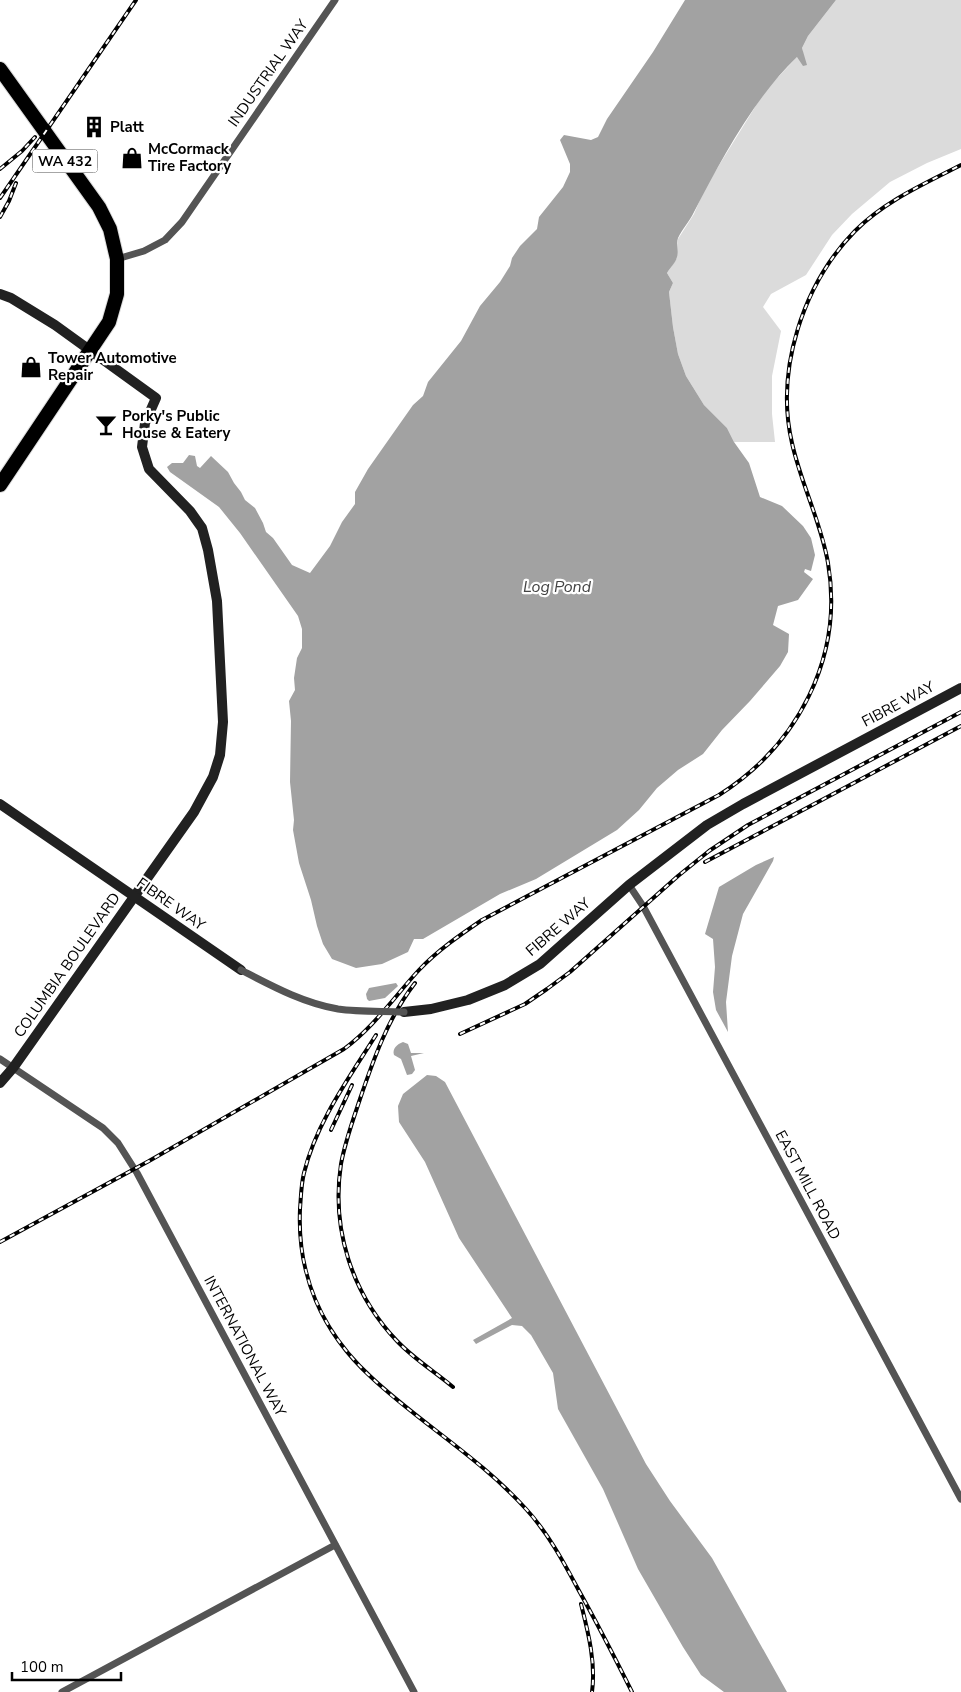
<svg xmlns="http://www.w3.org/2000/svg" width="961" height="1692" font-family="'Nunito Sans',sans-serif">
<rect width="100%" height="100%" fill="#fff"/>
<path fill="#dbdbdb" d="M836,0H961V149L927,163L890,182L852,214L832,235L806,275L771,294L763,307L781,331L772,376V414L775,442H734L727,428L704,405L686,376L678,354L673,327L669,292L673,283L667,273L677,258L678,239L694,214L705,188L765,91L797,57L804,58L802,48L808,36Z"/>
<g fill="#a2a2a2">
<path d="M685,0H836L808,36L802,48L807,65L803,66L797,57C754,98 721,160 694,212C690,221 682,229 678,238C676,244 679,251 677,257C676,262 670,268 667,273L673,283L669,292L673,327L678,354L686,376L704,405L727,428L734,442L749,463L760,497L782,506L803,526L811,538L815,555L811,571L805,569L804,572L813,579L798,600L778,606L773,625L789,634L788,652L780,666L750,701L722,730L703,754L678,770L657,788L639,810L617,830L536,879L500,894L423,939H414L408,952L382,964L356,968L332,959L323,944L317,926L311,900L299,863L293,830L294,820L290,782L291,721L289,701L295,690L294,678L297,658L302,648V629L298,616L240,533L219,507L170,472L167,467L172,463H183L189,455L195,456L197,466L200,468L211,456L228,472L234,483L241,492L245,500L255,508L263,523L266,532L273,538L292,565L310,573L330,546L342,522L355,504V492L368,469L413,405L423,396L428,382L461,341L480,306L500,282L510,266L512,258L520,246L537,229L539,217L563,187L570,172V164L560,140L564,135L591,140L598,137L607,119L653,52Z"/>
<path d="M774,857L773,861L743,914L732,956L726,1002L728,1032L716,1010L713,992L715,967L713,939L705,934L719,887L756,865Z"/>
<path d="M396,983L398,986L385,998L369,1001L367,999L366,994L369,988Z"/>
<path d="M403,1042L408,1044L411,1053H424L411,1056L415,1070L412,1074L407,1075L401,1059L394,1055C392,1049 397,1044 403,1042Z"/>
<path d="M427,1075L436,1076L445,1082L646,1464L670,1501L712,1558L787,1692H724L701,1675L683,1647L638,1569L603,1489L558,1409L553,1373L531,1335L522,1326L512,1325L476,1344L473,1340L512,1318L459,1238L425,1162L399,1122L398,1106L403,1094Z"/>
</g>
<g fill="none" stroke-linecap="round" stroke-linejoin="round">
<g stroke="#dbdbdb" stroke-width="16">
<path id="highway" d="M0,69L99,207L110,229L117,259V294L109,322L0,485"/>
</g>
<g stroke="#545454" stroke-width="7">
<path d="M117,259L144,251L165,240L182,222L335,0"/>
<path d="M629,885L643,906L961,1499"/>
<path d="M0,1059L103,1128L118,1143L137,1173L414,1692"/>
<path d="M62,1692L335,1545"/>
</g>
<g stroke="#212121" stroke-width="10">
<path d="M0,294L11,298L55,325L156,398L145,423L142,447L149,469L190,511L202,528L208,550L217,601L223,722L220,755L213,777L194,812L13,1068L0,1083"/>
<path d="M0,804L241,970"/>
<path d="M404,1012L431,1009L468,1000L505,985L540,964L629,885L707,825L743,804L961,688"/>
</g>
<use href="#highway" stroke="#000" stroke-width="14"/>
<g stroke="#000" stroke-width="4">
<g id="rail">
<path d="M0,169L22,151L35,137"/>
<path d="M0,198L136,0"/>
<path d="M0,217L9,201L16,183"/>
<path d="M705,862L961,726"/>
<path d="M415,983C388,1018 374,1058 360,1099C353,1120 345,1142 341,1164C331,1229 352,1294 397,1341C414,1359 434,1371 453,1387"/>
<path d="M460,1034L525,1004L547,989L570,972L678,876L709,851L748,825L961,712"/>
<path d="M376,1035C349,1078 316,1123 304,1173C301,1185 301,1197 300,1209C297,1275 322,1332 371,1377C420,1423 480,1458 526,1509C548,1533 563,1561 578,1589C597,1623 615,1658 632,1692"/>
<path d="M331,1130L352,1085"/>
<path d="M0,1242L149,1161L344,1049C374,1027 394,997 419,970C438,950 460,935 482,920L719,795C798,745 844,657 828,563C821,522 801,484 792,443C775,370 803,284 855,231C885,201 924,184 961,165"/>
<path d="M581,1604C588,1632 596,1662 592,1692"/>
</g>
</g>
<use href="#rail" stroke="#fff" stroke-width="2" stroke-dasharray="5.5" stroke-linecap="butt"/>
<path stroke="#545454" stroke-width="7" d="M241,970C272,986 303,1003 338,1009C359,1012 382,1011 404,1012"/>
</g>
<defs>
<g id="building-bare" transform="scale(1.725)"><path d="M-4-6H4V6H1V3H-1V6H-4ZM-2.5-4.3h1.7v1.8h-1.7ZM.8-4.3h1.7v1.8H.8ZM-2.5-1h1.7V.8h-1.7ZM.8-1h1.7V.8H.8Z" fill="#000" stroke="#fff" stroke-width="2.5" paint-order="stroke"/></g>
<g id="shop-bare" transform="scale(1.725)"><path d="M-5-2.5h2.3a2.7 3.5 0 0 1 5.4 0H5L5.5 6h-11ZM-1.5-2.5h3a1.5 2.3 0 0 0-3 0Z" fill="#000" stroke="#fff" stroke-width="2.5" paint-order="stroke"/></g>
<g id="bar-bare" transform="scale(1.725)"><path d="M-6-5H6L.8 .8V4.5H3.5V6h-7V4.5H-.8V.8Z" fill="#000" stroke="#fff" stroke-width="2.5" paint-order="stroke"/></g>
</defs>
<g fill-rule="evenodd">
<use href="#building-bare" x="94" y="127"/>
<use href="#shop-bare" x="132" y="158"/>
<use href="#shop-bare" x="31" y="367"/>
<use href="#bar-bare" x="106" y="425"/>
</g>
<g text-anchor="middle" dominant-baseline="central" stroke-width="4.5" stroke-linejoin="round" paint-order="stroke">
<rect fill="#fff" stroke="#4c4c4c" stroke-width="1" x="32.5" y="149.5" width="65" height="23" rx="4"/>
<g font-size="14" font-weight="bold" fill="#000">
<text x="65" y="161">WA 432</text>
</g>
<g font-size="15" fill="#000" stroke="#fff">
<text transform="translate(268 73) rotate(-55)">INDUSTRIAL WAY</text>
<text transform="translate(898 704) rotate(-28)">FIBRE WAY</text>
<text transform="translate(171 904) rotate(35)">FIBRE WAY</text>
<text transform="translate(558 927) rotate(-41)">FIBRE WAY</text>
<text transform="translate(67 965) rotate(-55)">COLUMBIA BOULEVARD</text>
<text transform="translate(808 1185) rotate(62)">EAST MILL ROAD</text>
<text transform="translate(245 1346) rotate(62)">INTERNATIONAL WAY</text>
</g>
<g font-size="15" font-weight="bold" fill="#000" stroke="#fff" text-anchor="start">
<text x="110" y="127">Platt</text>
<text x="148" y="149">McCormack<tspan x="148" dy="17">Tire Factory</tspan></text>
<text x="48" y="358">Tower Automotive<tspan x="48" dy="17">Repair</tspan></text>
<text x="122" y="416">Porky's Public<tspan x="122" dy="17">House &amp; Eatery</tspan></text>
</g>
<g font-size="16" font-style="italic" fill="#434343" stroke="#fff">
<text x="557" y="587">Log Pond</text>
</g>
</g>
<path d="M12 1672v8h109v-8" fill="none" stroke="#000000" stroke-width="2.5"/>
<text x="20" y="1672" font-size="15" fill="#000000" stroke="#ffffff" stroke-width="4" paint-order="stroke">100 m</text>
</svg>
